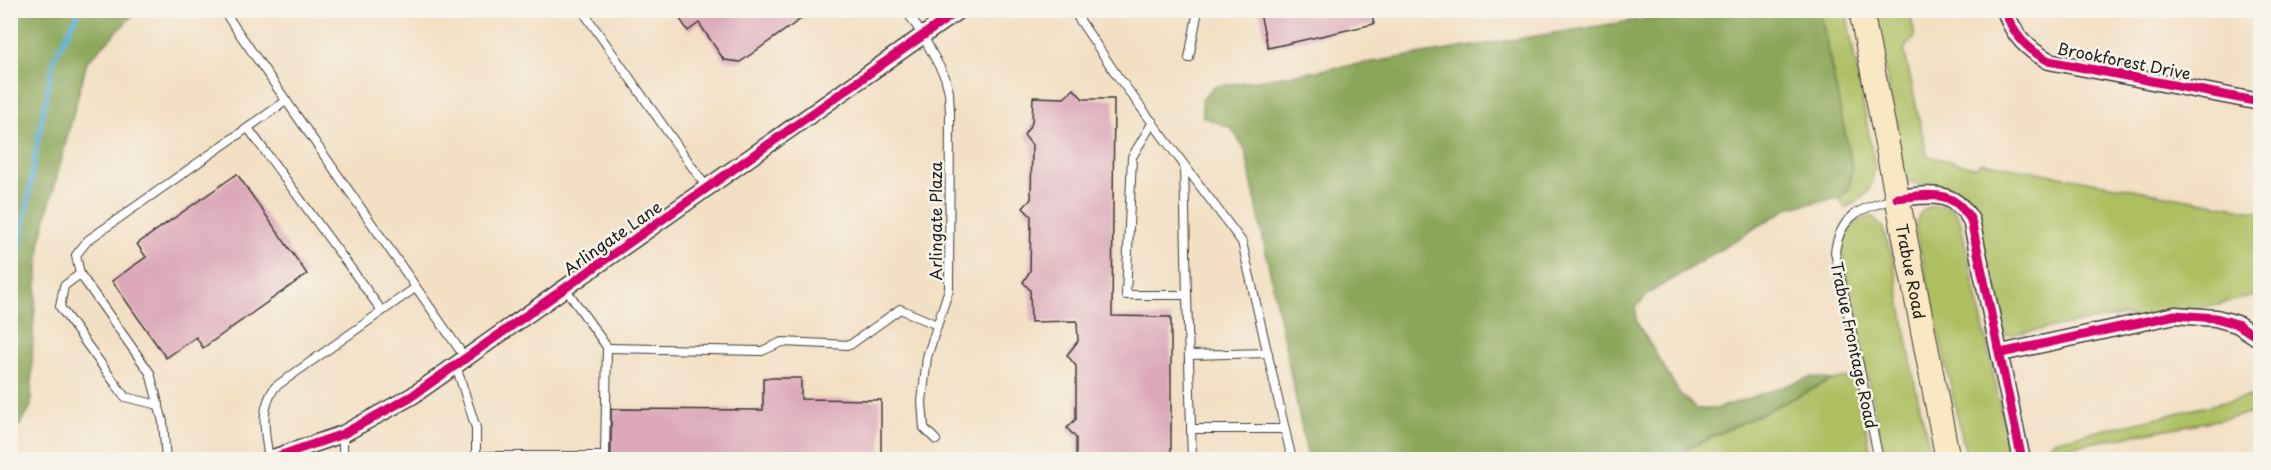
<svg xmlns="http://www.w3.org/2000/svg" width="2271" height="470" font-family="'Playpen Sans',sans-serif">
<rect width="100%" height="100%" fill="#f7f3e8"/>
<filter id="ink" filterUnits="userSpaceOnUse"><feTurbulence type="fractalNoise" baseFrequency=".0167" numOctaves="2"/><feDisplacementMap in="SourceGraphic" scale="12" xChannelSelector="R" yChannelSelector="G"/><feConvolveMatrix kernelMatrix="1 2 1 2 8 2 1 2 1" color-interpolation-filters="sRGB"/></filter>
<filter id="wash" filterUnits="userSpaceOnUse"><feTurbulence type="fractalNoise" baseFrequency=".008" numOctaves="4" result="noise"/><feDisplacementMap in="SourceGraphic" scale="24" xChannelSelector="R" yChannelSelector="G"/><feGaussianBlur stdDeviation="1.35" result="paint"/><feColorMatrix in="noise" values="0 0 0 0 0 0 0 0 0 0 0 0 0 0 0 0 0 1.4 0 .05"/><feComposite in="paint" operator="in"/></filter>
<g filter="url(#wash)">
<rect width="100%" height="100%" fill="#f3dfc3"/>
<g fill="#aebf62" stroke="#656e3f" stroke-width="1.5">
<path d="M1820,11H1846L1875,168C1870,193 1869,195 1845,208L1839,198L1849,189L1852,168Z"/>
<path d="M1875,11H1910L1915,37L1904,49L1927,156L1975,167L1982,162L2260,212V295L2138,321L2124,315L2003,336L1974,204C1959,180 1945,191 1922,186C1917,185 1912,182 1908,181L1903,169Z"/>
<path d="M1937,205L1951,207L1960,220L2012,459H1967L1915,227C1919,212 1922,208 1937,205Z"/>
<path d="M1873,217L1882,227L1893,259L1915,385L1932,459H1884L1842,253C1844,234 1853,219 1873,217Z"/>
<path d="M1855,376L1872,459L1664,460L1832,380Z"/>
<path d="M2260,394V412L2052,450L2046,447L2054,441Z"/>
</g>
<g fill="#8aa658" stroke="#53613a" stroke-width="1.5">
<path d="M1701,10L1820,11L1852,168L1849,189L1839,198L1790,207L1649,293L1636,307V321L1680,394L1697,409H1716L1812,377L1832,380L1664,459H1308L1245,149L1231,128L1203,117L1202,100L1213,87Z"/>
<path d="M12,11H137L87,62L41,237L33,329L31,406L20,425L11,429L10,200L14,173L10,166V54L14,48Z"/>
</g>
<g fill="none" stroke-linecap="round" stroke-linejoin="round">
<path stroke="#5aafd6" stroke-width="5" d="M10,330L16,275L38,139L54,58L80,10"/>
</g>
<g id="blocks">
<g fill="#dca8b9">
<path d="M674,10H801L805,16L740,62L724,60L699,23L688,31Z"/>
<path d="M1259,10H1371L1374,24L1268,48Z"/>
<path d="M1074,89L1083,99H1114L1112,316L1171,317V460H1076V438L1067,428L1076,419V366L1067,355L1078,341L1077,321L1031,322L1030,290L1023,282L1030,271L1031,216L1023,208L1031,199L1032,145L1024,135L1032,123L1033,97L1064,98Z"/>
<path d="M237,174L307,274L203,348L196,337L166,358L112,281L146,257L137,244Z"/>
<path d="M763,378H801V399L881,400V460H611V409L763,410Z"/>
</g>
</g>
</g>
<g filter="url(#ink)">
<use href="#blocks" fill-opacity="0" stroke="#3c3935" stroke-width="1.5"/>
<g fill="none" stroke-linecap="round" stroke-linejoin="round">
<g stroke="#3c3935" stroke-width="10">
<g id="lane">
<path d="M223,10L466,359"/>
<path d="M582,10L707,188"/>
<path d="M906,10L923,36L945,77L949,92L950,113L949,289L927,357L922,402L924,428L936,440"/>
<path d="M1073,10L1116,74L1242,242L1292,460"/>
<path d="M1189,58L1198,10"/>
<path d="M1153,122L1132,157L1126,295H1187L1192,460"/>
<path d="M248,128L382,311"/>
<path d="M1184,166L1187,295"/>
<path d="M80,274L64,286L60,307L125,397L159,405"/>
<path d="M607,348L762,351L782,342L850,345L900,309L937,325"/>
<path d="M1189,355L1268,353"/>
<path d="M456,366L476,428V460"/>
<path d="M1191,429H1285"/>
<path d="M343,434V460"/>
<path d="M476,456H605L607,347L565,288"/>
<path d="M269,459C265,433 259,410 275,387L415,288"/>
<path d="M166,460L163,422L150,373L80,274L76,255L88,240L286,101"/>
<path d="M1879,460L1835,252C1840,215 1862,207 1895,199"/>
</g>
</g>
<g stroke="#3c3935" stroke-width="19">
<g id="street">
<path d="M2005,10C2013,35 2027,49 2049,61L2260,102"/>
<path d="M1897,198C1929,195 1952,188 1971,220L2022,460"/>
<path d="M2001,353L2175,315L2216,318L2237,324L2260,339"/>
<path d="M267,460L343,434L412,396L959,10"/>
</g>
</g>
<g stroke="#3c3935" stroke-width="26">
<g id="secondary">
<path id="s1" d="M1861,10L1948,460"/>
</g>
</g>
<use href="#lane" stroke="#fff" stroke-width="8"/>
<use href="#street" stroke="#fff" stroke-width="16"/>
<use href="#secondary" stroke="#fae7c3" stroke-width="24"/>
<g stroke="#f7f3e8" stroke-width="13">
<g id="cycleway">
<path d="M2005,10C2013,35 2027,49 2049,61L2260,102"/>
<path d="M1897,198C1929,195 1952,188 1971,220L2022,460"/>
<path d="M2001,353L2175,315L2216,318L2237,324L2260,339"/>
<path d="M267,460L343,434L412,396L959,10"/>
</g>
</g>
<use href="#cycleway" stroke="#d6006c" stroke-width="9"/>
</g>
</g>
<g text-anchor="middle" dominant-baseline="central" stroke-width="5" stroke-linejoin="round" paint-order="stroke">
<g font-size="16" fill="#1c1c1c" stroke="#f7f3e8">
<text transform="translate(2124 60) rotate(11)">Brookforest Drive</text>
<text transform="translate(935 221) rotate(-90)">Arlingate Plaza</text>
<text transform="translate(612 237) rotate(-35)">Arlingate Lane</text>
<text stroke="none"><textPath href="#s1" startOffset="266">Trabue Road</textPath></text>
<text transform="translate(1855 345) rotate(78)">Trabue Frontage Road</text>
</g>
</g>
<rect width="2271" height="470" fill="none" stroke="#f7f3e8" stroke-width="36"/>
</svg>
